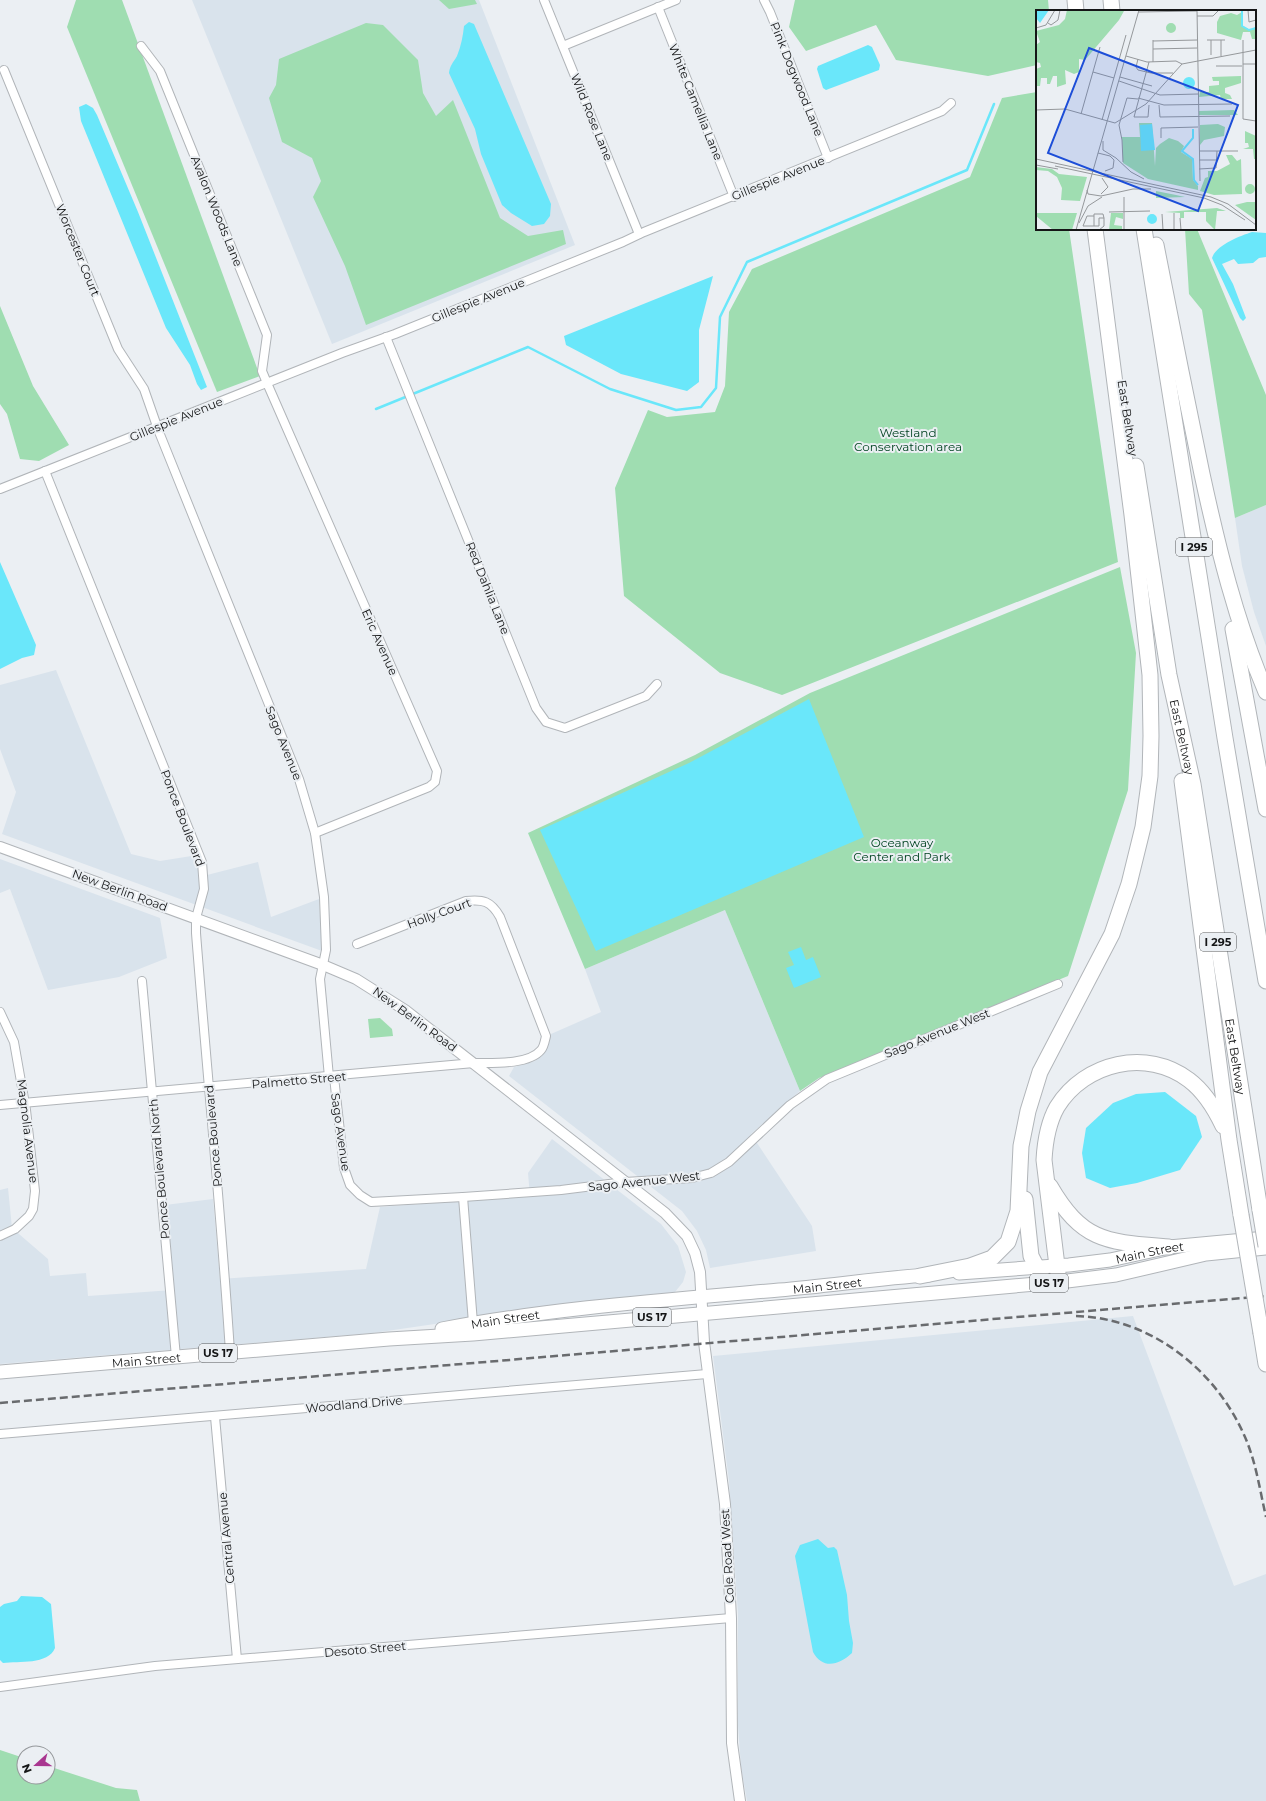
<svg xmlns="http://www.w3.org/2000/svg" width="1266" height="1801" font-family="Montserrat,sans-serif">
<rect width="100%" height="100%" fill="#ebeff3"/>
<g fill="#d9e3ec">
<path d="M192,0H479L575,245L332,344Z"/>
<path d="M1266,505V646L1254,612L1242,566L1235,518Z"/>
<path d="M56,670L131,854L160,861L204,854L207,875L258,862L271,917L319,899L322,951L2,834L16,792L0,749V685Z"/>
<path d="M0,859L160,918L167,958L119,977L48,990L10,889L0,893Z"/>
<path d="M725,910L800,1091L751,1134L812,1226L816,1251L710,1268L706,1250L697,1231L682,1211L509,1076L514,1067L535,1061L545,1050L551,1034L601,1012L585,969Z"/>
<path d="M552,1139L661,1224L678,1246L686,1272L683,1282L675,1292L558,1306L373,1333L0,1364V1190L8,1188L12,1228L48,1259L50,1276L86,1273L88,1296L173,1290L165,1205L213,1199L220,1279L366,1269L380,1207L530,1196L528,1173Z"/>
<path d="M1133,1316L1234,1586L1266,1574V1801H747L741,1767L738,1726V1614L729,1481L713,1356Z"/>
</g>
<g fill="#9fddb1">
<path d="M76,0H122L260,376L217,392L67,27Z"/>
<path d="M439,0H475L477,4L449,9Z"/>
<path d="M795,0H1048L1049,11H1037V65L988,76L896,60L876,25L806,51L789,27Z"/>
<path d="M366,23L383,25L418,60L423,93L436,116L453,100L500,218L528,236L563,230L566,244L366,325L345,266L313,197L321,181L312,158L282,142L269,98L276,85L279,59Z"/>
<path d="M1037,92V229H1069L1118,562L782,695L720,673L624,596L615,488L648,410L667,417L715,412L725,386L729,312L752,269L970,177L1002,98Z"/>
<path d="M1185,229H1197L1266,395V505L1235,518L1202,310L1189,294Z"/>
<path d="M0,306L33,386L69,445L39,461L20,459L7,414L0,404Z"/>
<path d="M1120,567L1136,653L1128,790L1068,976L819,1078L800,1091L725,910L585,969L528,833L695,755L810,693Z"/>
<path d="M380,1018L392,1029L393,1036L370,1038L368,1019Z"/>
<path d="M0,1750L24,1758V1777H48V1766L116,1788L137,1790L140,1801H0Z"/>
</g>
<g fill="#6ae7fa">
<path d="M469,22L474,24L551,204L550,216L544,224L532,226L511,213L502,205L481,154L475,129L449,73C450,65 453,63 457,56C461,46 463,36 464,26Z"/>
<path d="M868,45L872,47L880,65L879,70L826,90L823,88L817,69L818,66Z"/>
<path d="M86,104L93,108L97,115L138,212L207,387L201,390L197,384L190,365L166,328L81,121L79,107Z"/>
<path d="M1252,232L1266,233V257L1259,258L1253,263L1238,264L1234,259L1222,264L1233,284L1246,318L1243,321L1240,318L1212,258C1216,245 1240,236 1252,232Z"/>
<path d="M713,276L699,330V382L687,391L621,374L566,345L564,336Z"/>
<path d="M0,562L36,645L34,655L22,658L0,669Z"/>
<path d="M809,699L864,837L596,951L540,830L689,763Z"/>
<path d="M801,947L806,960L813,957L821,977L794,988L786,968L794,965L788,952Z"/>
<path d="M1165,1092L1196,1116L1202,1137L1180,1170L1137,1183L1110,1188L1086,1178L1082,1153L1086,1128L1113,1103L1136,1094Z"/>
<path d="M818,1539L828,1548L834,1547L837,1550L847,1595L849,1621L853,1643L852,1653C839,1665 823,1670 813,1652L795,1556L800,1545Z"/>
<path d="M21,1596L42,1597L51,1604L55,1648C48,1665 19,1661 3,1663L0,1660V1607L4,1604L17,1601Z"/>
</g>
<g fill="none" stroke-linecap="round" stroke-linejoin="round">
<path stroke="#6ae7fa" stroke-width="2.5" d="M376,409L528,347L610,389L676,410L701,407L716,388L720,317L747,262L967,170L994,104"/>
<g stroke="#b1b5b9" stroke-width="10">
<g id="minor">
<path d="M544,0L639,234"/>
<path d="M764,0L770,12L828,158"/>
<path d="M658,7L734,197"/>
<path d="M141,46L160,71L267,335L262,371L267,383L437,771L435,782L429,787L315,833"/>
<path d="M563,46L676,0"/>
<path d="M4,70L118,349L144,389L159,432L299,779L315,833L324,897L326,950L320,979L329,1077"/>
<path d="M386,337L536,708L546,722L565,728L646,696L657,684"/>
<path d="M45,471L202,862L204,889L196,918V933C207,1073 221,1212 230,1352"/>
<path d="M0,489L342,353L395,334L623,242L644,232L942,111L951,103"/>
<path d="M142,981L176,1357"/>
<path d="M0,1012L14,1042L26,1110L35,1191L33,1209L29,1216L15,1229L0,1236"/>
<path d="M334,1077L344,1168L350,1185L360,1195L371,1202L463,1197L561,1190L625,1182L692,1178L711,1173L729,1162L790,1105L827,1079L1058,984"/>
<path d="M0,1105L474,1063C492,1063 529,1065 541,1050C544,1047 545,1040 546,1036L500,917C491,901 483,899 466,901L357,944"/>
<path d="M463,1197L473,1323"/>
<path d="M215,1417L237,1659"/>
<path d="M0,1434L707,1374"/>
<path d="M0,1687L155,1666L731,1618"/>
</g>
</g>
<g stroke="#b1b5b9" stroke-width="12">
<path id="tertiary" d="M0,847L323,965L356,979L405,1010L665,1213L687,1236L695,1253L700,1272L704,1342L725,1504L731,1618L732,1743L740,1801"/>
</g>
<g stroke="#b1b5b9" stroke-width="15">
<g id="primary">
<path id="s1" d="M959,1273L1069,1265L1110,1260L1169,1247L1266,1238"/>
<path id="s2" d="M442,1329C553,1308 666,1300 779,1290C829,1286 879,1278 929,1275"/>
<path id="s3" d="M0,1372L389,1339L473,1334L1059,1282L1116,1275L1206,1254L1266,1248"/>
</g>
</g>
<g stroke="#b1b5b9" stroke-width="17">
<g id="motorway">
<path d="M1075,0L1076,11"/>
<path d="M1111,0L1112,11"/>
<path d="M1144,229L1225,738L1266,981"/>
<path d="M1156,245C1171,321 1186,398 1202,474C1218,548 1236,622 1266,692"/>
<path id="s4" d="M1136,466L1169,675L1193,784L1260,1210"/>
<path d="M1233,629L1266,809"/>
<path d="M1182,781L1229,1140L1241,1215"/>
<path d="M1050,1186C1083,1243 1108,1242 1169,1247"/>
<path d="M1025,1199L1031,1256L1045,1283"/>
<path d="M920,1276L970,1266L992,1258L1008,1242L1018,1211L1021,1146L1028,1111L1040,1072L1112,934L1129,884L1143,827L1150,776L1151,736L1150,675L1132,515L1095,229"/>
<path d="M1059,1282L1044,1160C1045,1142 1048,1123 1057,1107C1085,1062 1147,1048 1189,1080C1205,1092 1215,1109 1223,1126"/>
<path d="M1261,1333L1266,1364"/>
</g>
</g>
<use href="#minor" stroke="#fff" stroke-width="8"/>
<use href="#tertiary" stroke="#fff" stroke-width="10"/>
<use href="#primary" stroke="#fff" stroke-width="13"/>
<use href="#motorway" stroke="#fff" stroke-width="15"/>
<g stroke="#696b6e" stroke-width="2.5" stroke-dasharray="8 4" stroke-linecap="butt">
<path d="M1076,1316C1151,1318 1216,1370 1245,1437C1256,1462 1260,1491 1266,1517"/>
<path d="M0,1403L1266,1296"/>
</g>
<g stroke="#b1b5b9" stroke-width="17" stroke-linecap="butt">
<g id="motorway-bridge">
<path d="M1260,1210L1266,1246"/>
<path d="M1241,1215L1261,1333"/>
</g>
</g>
<use href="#motorway-bridge" stroke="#fff" stroke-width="15"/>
</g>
<g text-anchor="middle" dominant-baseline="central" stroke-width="4" stroke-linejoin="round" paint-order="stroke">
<g fill="#ebeff3" stroke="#555759" stroke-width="1">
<rect x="1176" y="538" width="36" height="18" rx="3"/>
<rect x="1200" y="933" width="36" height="18" rx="3"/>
<rect x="1030" y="1274" width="38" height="18" rx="3"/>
<rect x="633" y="1308" width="38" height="18" rx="3"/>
<rect x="199" y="1344" width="38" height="18" rx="3"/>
</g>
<g font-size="11" font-weight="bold" fill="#151617">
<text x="1194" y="547">I 295</text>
<text x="1218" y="942">I 295</text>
<text x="1049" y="1283">US 17</text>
<text x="652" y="1317">US 17</text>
<text x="218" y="1353">US 17</text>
</g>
<g font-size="12" fill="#151617" stroke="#ebeff3">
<text transform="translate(797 79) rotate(68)">Pink Dogwood Lane</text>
<text transform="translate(696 102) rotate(68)">White Camellia Lane</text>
<text transform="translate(592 117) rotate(68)">Wild Rose Lane</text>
<text transform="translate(778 178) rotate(-22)">Gillespie Avenue</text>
<text transform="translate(217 211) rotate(68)">Avalon Woods Lane</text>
<text transform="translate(78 250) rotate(68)">Worcester Court</text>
<text transform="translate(478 300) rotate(-22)">Gillespie Avenue</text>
<text transform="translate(1128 418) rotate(81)">East Beltway</text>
<text transform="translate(176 419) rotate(-22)">Gillespie Avenue</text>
<text transform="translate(488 588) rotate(68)">Red Dahlia Lane</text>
<text transform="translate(380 642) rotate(66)">Eric Avenue</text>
<text stroke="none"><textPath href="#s4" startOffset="275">East Beltway</textPath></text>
<text transform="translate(284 743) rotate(68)">Sago Avenue</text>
<text transform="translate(183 818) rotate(69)">Ponce Boulevard</text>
<text transform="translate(120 890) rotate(20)">New Berlin Road</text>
<text transform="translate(439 913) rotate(-20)">Holly Court</text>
<text transform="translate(415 1019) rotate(36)">New Berlin Road</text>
<text transform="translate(937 1033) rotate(-22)">Sago Avenue West</text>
<text stroke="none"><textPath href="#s4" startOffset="599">East Beltway</textPath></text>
<text transform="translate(299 1080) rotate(-5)">Palmetto Street</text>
<text transform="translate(28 1131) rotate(83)">Magnolia Avenue</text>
<text transform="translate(341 1132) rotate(82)">Sago Avenue</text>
<text transform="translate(213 1136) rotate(-95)">Ponce Boulevard</text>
<text transform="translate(159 1169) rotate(-95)">Ponce Boulevard North</text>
<text transform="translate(644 1181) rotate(-6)">Sago Avenue West</text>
<text stroke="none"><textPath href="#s1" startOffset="192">Main Street</textPath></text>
<text stroke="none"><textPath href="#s2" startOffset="388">Main Street</textPath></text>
<text stroke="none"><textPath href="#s2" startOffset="64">Main Street</textPath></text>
<text stroke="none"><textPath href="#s3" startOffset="147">Main Street</textPath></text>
<text transform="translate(354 1404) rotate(-5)">Woodland Drive</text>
<text transform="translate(226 1538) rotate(-95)">Central Avenue</text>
<text transform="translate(727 1556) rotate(-93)">Cole Road West</text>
<text transform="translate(365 1649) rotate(-5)">Desoto Street</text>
</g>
<g font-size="12" fill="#004321" stroke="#ebeff3">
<text x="908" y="432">Westland<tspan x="908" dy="14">Conservation area</tspan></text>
<text x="902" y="842">Oceanway<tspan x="902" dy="14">Center and Park</tspan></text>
</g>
</g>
<g transform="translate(1036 10)">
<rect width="220" height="220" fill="#ebeff3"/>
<path d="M31,0L88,1L83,10L49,50L43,49V62L38,64L29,60L30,74L21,77V66H17L14,74H11V68H5L4,76H1L0,59L5,57L4,53L0,52V35L4,32L0,21L23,15L29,9ZM206,2L207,16L214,20L220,17V29H216L214,22H207L205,30L181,23V12L184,6L195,3L201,5ZM130 18a5 5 0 1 1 10 0a5 5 0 1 1-10 0ZM205,66V73L189,78V83L194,85L196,89H185L184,85L163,87L164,82H173V76L183,75V71H177L176,67ZM198,100L202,105H163V101ZM103,113H116L119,156L120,138L124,134L133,128L142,131L148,136L145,142L156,149L157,170L162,176V180L112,169L87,153L86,127H104ZM182,114L189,117L188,126L168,130L164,135V115ZM209,121L220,126V149H218L217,139H207L213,137L212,133H209ZM190,145H196L201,151L205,149L206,184L178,185L164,181L169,168L172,167V161H181L194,154ZM0,157L16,159L23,164L51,167L44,191L25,190L26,178L21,167L12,161L0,160ZM209 179a5 5 0 1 1 10 0a5 5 0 1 1-10 0ZM120,181L140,185L149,187L120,188ZM219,192L220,210L199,195L211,192ZM181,198L190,201H181L179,220L170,211V202H148V208H144V203L129,202ZM0,203H41L36,220H17L0,206ZM75,203H87V209L80,207L78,215L86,216V220H73Z" fill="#9fddb1"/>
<path d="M0,0H13L4,13L0,8ZM147 73a6 6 0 1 1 12 0a6 6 0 1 1-12 0ZM116,114L119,140L105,141L104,115ZM111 209a5 5 0 1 1 10 0a5 5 0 1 1-10 0Z" fill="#6ae7fa"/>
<path fill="none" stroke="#6ae7fa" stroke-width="2" d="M206,0V16L213,20L220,18M157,119V128L146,141L157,149L158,170L162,175"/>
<path fill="none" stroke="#95989b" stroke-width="1" d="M161,0L164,171M212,0L213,12L220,10M102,2L161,1M161,6H177L183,0M12,13L15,15L22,10L24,0M0,18L10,15L19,0M171,30H189M175,30V45M185,30V46M207,30V109L220,111M117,31L161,30M117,39L161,38M90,46L111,52L140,51L146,54M102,49L100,57L102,60L115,63H137M117,52V30M207,54H220M180,56H206M57,62L78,68M84,67L116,76M83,71L124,85L162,84M102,88L128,95L196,94M113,95L112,107H98L113,52M123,95L124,107L194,106M0,100L29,99L79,113L110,94L146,54L220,40M45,104L64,37M66,110L90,25M125,128V118L162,117M67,131V140L80,148L95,162L108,169M163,141H202M62,143L74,146L78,150L77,158L69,161M0,149L175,187L192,194L220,215M163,150H181M87,152L86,130L83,115L91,88L102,89M0,155L22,159M19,156L168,188L186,195L209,210M163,159L180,158L181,141M51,180L52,184L65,186L97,179H115M65,184L72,177L66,168M88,187V220M73,202L114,201M138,203V220M126,204L127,220M58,206H51L47,216H58V204H67L68,208H63V216H58M144,208L145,220M43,213L52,196L66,187M40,220L103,0M63,220L68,216V208"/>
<path fill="#1d4ed8" fill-opacity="0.15" stroke="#1d4ed8" stroke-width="2" d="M53,38L202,95L162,201L12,143Z"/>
<rect width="220" height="220" fill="none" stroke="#151617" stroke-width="2"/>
</g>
<g transform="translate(36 1765) rotate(249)"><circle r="19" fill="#ebeff3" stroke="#95989b"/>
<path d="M0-3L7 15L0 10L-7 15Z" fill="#a93690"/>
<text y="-6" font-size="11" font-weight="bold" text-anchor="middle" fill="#151617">N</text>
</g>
</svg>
